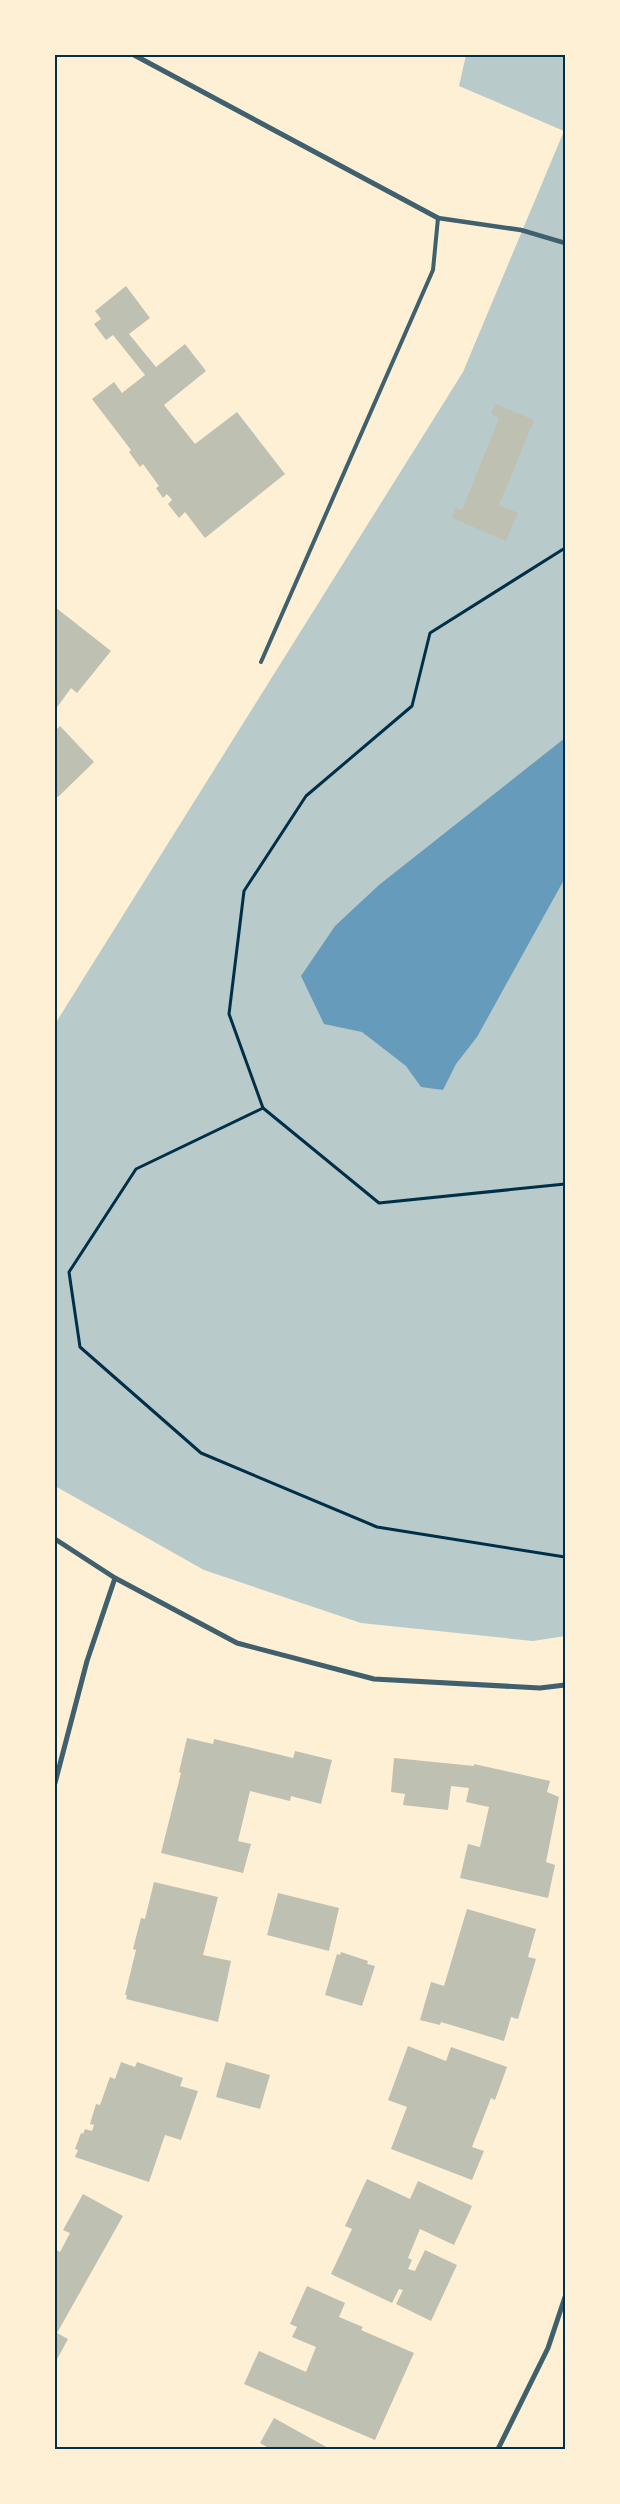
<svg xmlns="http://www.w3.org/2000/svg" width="620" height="2504" font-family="'DM Sans',sans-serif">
<rect width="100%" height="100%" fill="#fdf0d5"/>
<path fill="#b9caca" d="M466,55H565V1636L533,1641L361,1623L204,1570L55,1486V1024L463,372L564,131L459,86Z"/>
<path fill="#669bbc" d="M565,738V878L477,1037L456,1064L443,1090L421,1087L406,1066L362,1032L324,1024L301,976L335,926L379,885Z"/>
<g fill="#bec0b2">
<path d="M126,286L150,318L129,334L156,367L185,344L206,371L164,405L195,444L237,412L285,474L205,538L185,512L179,518L168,504L172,500L167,494L163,498L156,488L159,486L143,464L140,467L129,452L131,450L92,399L114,382L122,393L145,375L113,335L106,340L94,324L101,319L95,311Z"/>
<path d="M495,404L534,420L499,505L518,513L506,541L452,518L455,508L462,510L499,418L491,414Z"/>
<path d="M55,607L111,651L77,693L71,688L55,710Z"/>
<path d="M60,726L94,762L58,797L55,794V731Z"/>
<path d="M187,1738L213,1744L214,1739L293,1758L295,1751L332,1760L321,1804L291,1796L290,1801L250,1791L238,1841L251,1844L243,1873L161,1853L181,1773L179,1772Z"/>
<path d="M394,1758L474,1766V1764L550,1781L547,1792L559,1797L546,1862L555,1865L548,1898L460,1878L468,1844L480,1847L489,1807L466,1802L469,1788L451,1786L448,1810L403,1805L405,1794L391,1792Z"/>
<path d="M154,1882L218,1897L203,1955L231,1961L218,2022L126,1999L127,1995H125L136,1950L133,1949L141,1918L145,1919Z"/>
<path d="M278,1893L339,1908L329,1951L267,1935Z"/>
<path d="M467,1909L536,1929L528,1957L536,1959L518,2019L511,2017L504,2041L441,2022L440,2025L420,2020L431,1982L444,1986Z"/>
<path d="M341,1952L368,1961L367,1964L375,1966L362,2006L325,1995L337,1954L340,1955Z"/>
<path d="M408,2046L446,2061L451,2047L507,2067L495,2100L491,2098L472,2147L484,2151L472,2180L391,2149L407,2107L388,2100Z"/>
<path d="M121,2062L135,2067L137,2062L183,2078L180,2086L198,2091L181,2140L165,2135L149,2182L75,2157L78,2150L75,2149L81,2133L83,2134L85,2129L92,2131L94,2125L90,2124L96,2104L100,2105L110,2077L115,2079Z"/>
<path d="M226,2062L270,2075L260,2109L216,2097Z"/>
<path d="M367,2179L410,2199L418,2181L472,2206L454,2245L420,2229L408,2258L412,2260L408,2269L415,2271L425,2250L457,2265L431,2321L396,2304L403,2290L399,2289L392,2303L331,2274L352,2229L345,2226Z"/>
<path d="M83,2194L123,2216L57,2333L68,2339L55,2363V2249L60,2252L70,2233L63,2230Z"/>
<path d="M307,2286L345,2303L339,2317L363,2327L361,2330L414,2353L375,2440L244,2384L259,2351L306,2372L316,2347L292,2337L297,2327L290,2324Z"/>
<path d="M274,2418L330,2449H270L260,2443Z"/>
</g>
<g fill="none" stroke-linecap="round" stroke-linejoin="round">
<g stroke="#003049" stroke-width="3">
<path d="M565,548L430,633L412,706L306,796L244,891L229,1014L263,1108L379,1203L565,1184"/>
<path d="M263,1108L136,1169L69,1272L80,1347L201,1453L377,1527L565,1557"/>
</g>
<path stroke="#3f606c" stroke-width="4" d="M261,662L433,270L438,218"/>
<path stroke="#3f606c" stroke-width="4.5" d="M438,218L521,230L565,243"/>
<g stroke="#3f606c" stroke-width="5">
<path d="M134,55L438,218"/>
<path d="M55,1539L115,1578L237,1643L374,1679L540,1688L565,1685"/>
<path d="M55,1783L87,1661L115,1578"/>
<path d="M498,2449L548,2348L565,2297"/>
</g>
</g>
<rect width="620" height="2504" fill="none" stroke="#fdf0d5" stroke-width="112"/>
<rect x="56" y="56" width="508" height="2392" fill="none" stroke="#003049" stroke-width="2"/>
</svg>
